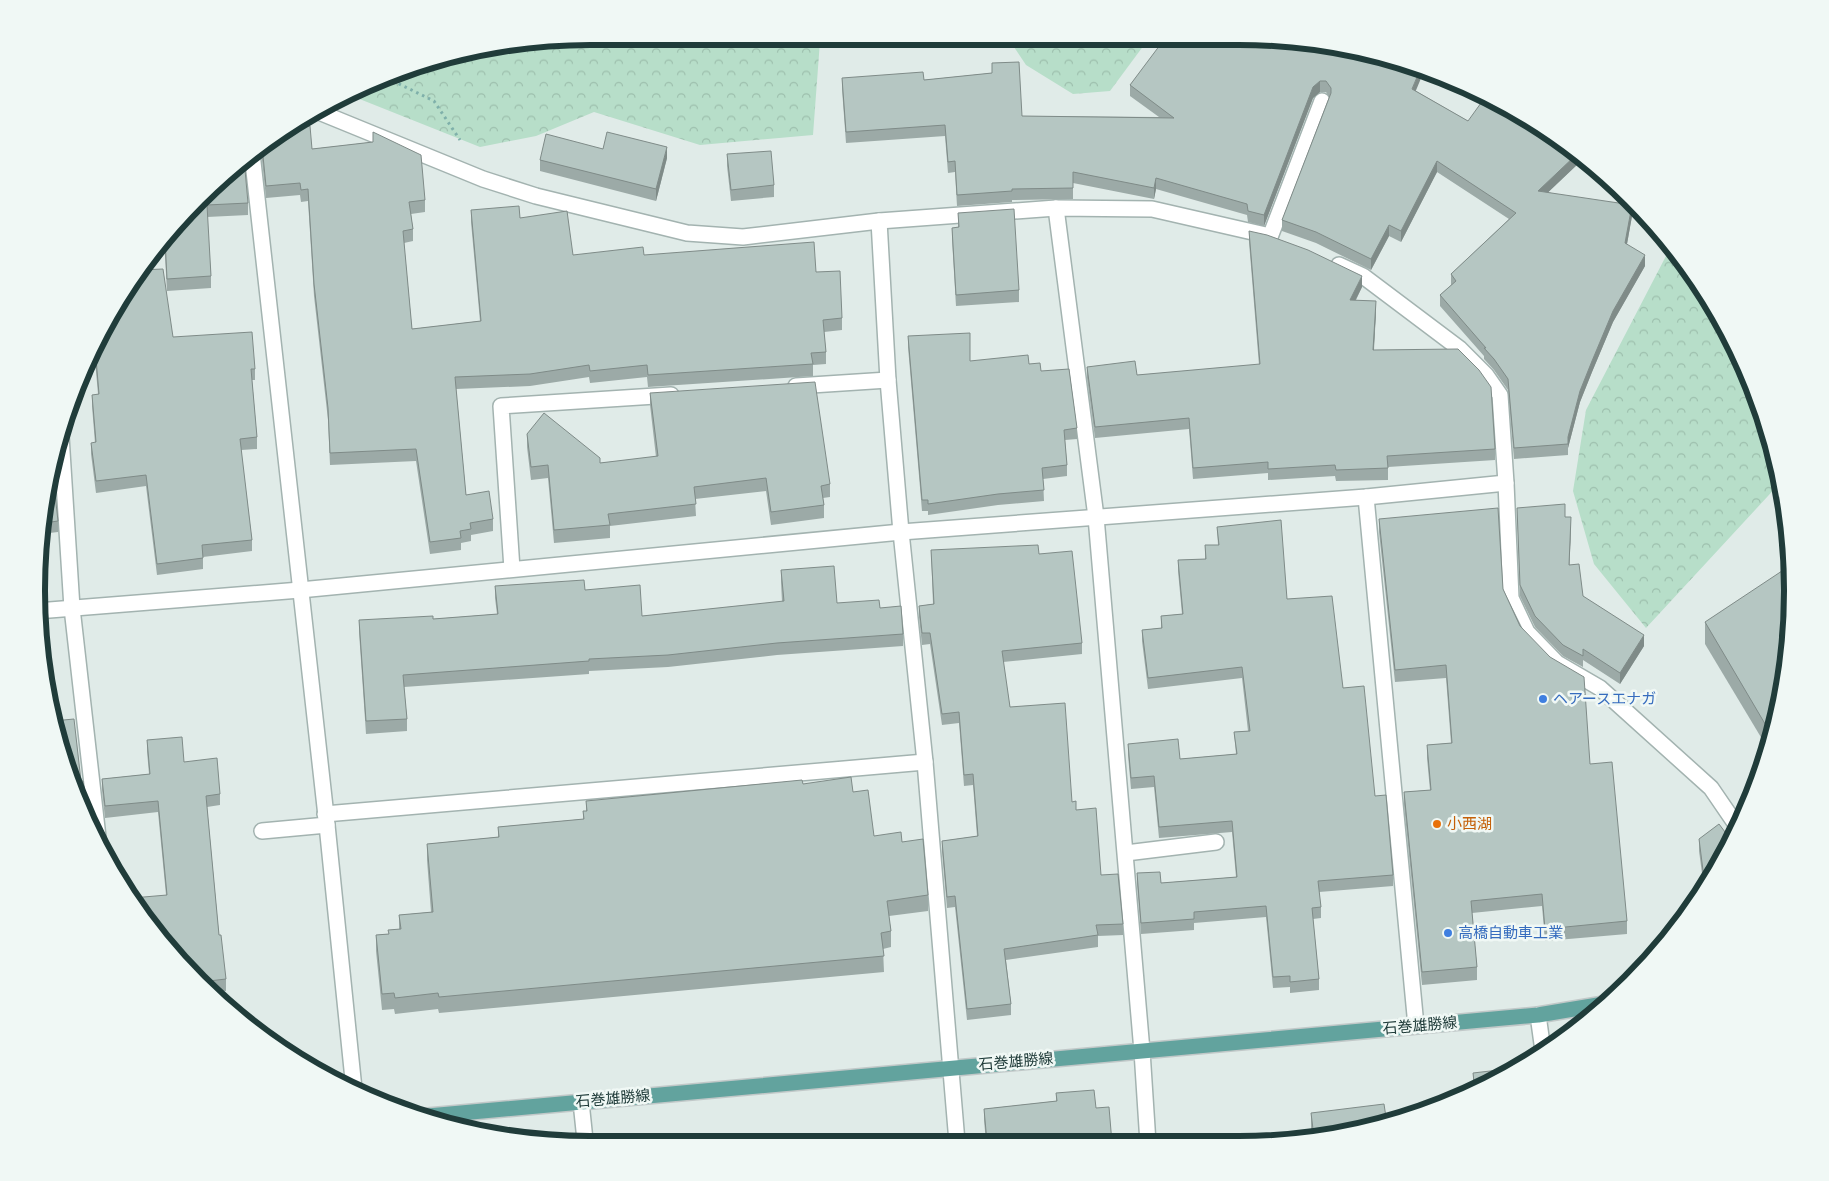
<svg xmlns="http://www.w3.org/2000/svg" width="1829" height="1181" font-family="'Sofia Sans Condensed','Noto Sans JP',sans-serif">
<defs>
<pattern id="forest-crowns" width="20" height="18" patternUnits="userSpaceOnUse" patternTransform="scale(1.25)"><rect width="20" height="18" fill="#b7dec9"/><path d="M2 6a3 3 0 1 1 6 0M12 15a3 3 0 1 1 6 0" fill="none" stroke="#9dbfad"/></pattern>
</defs>
<rect width="100%" height="100%" fill="#e0ebe8"/>
<g fill="url(#forest-crowns)">
<path d="M518,41H820L813,135L700,145L594,112L536,136L480,147L352,96L413,66Z"/>
<path d="M1010,41H1147L1110,91L1073,94L1026,65Z"/>
<path d="M1646,219L1678,253L1735,345L1774,447L1780,483L1646,628L1594,564L1573,491L1586,410L1666,256Z"/>
</g>
<g fill="none" stroke-linecap="round" stroke-linejoin="round">
<g stroke="#a3b3b0" stroke-width="18">
<g id="minor">
<path d="M319,112L483,179L536,196L687,233L743,237L879,221L1056,208L1152,209L1270,236"/>
<path d="M252,153L327,825L354,1089"/>
<path d="M1056,208L1096,517L1142,1051L1148,1143"/>
<path d="M879,221L888,380L901,532L925,762L957,1142"/>
<path d="M1270,237L1322,101"/>
<path d="M1339,265L1363,276L1460,349L1486,375L1500,395L1506,483L1511,598L1527,632L1557,663L1600,688L1711,788L1737,826"/>
<path d="M796,386L888,380"/>
<path d="M61,436L72,608L98,837"/>
<path d="M1366,497L1416,1026"/>
<path d="M512,569L501,406L671,395"/>
<path d="M37,611L300,590L901,532L1366,497L1506,483"/>
<path d="M325,814L925,762"/>
<path d="M262,831L327,825"/>
<path d="M1126,853L1216,842"/>
<path d="M1538,1015L1543,1051"/>
<path d="M581,1102L585,1140"/>
</g>
</g>
<g stroke="#c1c8c8" stroke-width="18">
<path id="major" d="M428,1116L1538,1015L1604,1004"/>
</g>
<path stroke="#7fb0aa" stroke-width="3" stroke-dasharray="2.5 4" stroke-linecap="butt" d="M387,78L434,101L460,140"/>
<use href="#minor" stroke="#fff" stroke-width="15"/>
<use href="#major" stroke="#62a39e" stroke-width="15"/>
</g>
<g fill="#9caaa7">
<path d="M1162,46L1416,91L1468,121L1580,157V162L1548,192L1632,216L1627,244L1645,266L1613,322L1592,372L1580,402L1568,448V455L1514,459L1508,390L1494,370L1484,359V356L1440,306V295L1451,285V274L1509,219L1437,172L1401,242L1389,236L1371,270L1316,243L1282,231V220L1329,97L1326,92H1320L1313,98L1264,226L1248,222L1247,215L1156,189L1154,199L1073,183V199L1012,200V202L957,206L955,172L948,173L945,136L846,143L842,89V78L924,80L992,73V63L1022,116L1159,117L1130,96V85Z"/>
<path d="M282,130L312,149L373,142V132L425,200V212L411,214L413,229V241L404,243L412,329L480,321L471,222V210L520,218L573,255H644L816,272L842,318V330L824,332L826,352V364L813,365V376L648,387L647,377L590,383L589,377L530,386L456,389L466,495L493,519V531L471,535V541L461,543V550L430,554L416,461L330,465L328,420L314,296L308,201L301,202L300,195L266,198L261,151L259,147Z"/>
<path d="M603,149L667,158L656,201L540,171V160Z"/>
<path d="M727,154L774,185V197L731,201L727,166Z"/>
<path d="M225,174L248,203V215L207,217L211,276V288L167,291L164,239Z"/>
<path d="M958,213L1019,290V302L956,306L952,239V228L958,227Z"/>
<path d="M1249,231L1362,287L1356,300L1376,312L1374,350L1495,449V460L1388,467V480L1336,481L1335,476L1268,480V473L1193,479L1189,429L1095,438L1087,378V367L1137,375L1259,365L1249,242Z"/>
<path d="M110,314L255,369V380H252L257,437V449L241,450L252,540V551L203,557V569L157,575L146,486L96,493L91,454V443H95L92,406V395L98,394L94,349Z"/>
<path d="M908,336L970,361L1029,364L1041,371L1077,428V439L1065,440L1067,465V476L1043,479L1044,501L998,505L928,515V511H922L908,347Z"/>
<path d="M650,393L830,484V497L823,498L824,505V518L771,525L766,491L695,499L696,516L610,526V538L554,543L548,478L531,480L527,447V434L600,463L656,457L650,405Z"/>
<path d="M49,495L58,521V532L41,534Z"/>
<path d="M1517,508L1565,517L1571,528L1569,565L1583,596L1644,646L1620,684L1583,660V667L1563,656L1535,627L1520,596Z"/>
<path d="M1379,519L1503,589L1590,764L1627,921V934L1545,941L1542,906L1472,913L1477,967V980L1422,985L1404,805V792L1430,790L1427,758V745L1451,743L1446,678L1395,682L1379,532Z"/>
<path d="M1217,527L1287,599L1343,688L1375,796L1393,875V886L1319,892L1321,907V918L1313,919L1319,979V990L1290,993V987L1273,988L1266,917L1194,923V930L1141,934L1137,884V873L1161,883L1236,877L1232,832L1159,838L1154,787L1131,789L1128,755V744L1180,759L1236,754L1234,732L1248,731L1242,678L1148,689L1142,641V630L1161,628V616L1182,614L1178,571V560L1205,559V545H1218Z"/>
<path d="M931,550L1039,554L1082,643V654L1003,662L1010,707L1076,810L1101,875L1123,924V935L1098,936V947L1006,960L1011,1004V1015L967,1020L955,907L947,908L942,852V841L977,836L973,785L964,786L959,723L942,725L930,644L922,645L919,617V606L933,604Z"/>
<path d="M781,570L837,603L880,608L903,634V646L777,655L668,667L589,671V674L404,687L407,719V731L366,734L359,632V620L433,619L497,614L495,598V586L585,590L642,616L782,602L781,582Z"/>
<path d="M1705,622L1788,663L1768,749L1705,644Z"/>
<path d="M147,740L184,762L220,794V805L207,807L219,935L226,979V991L210,992L174,956L166,895L158,812L105,818L102,790V779L149,774L147,751Z"/>
<path d="M803,784L853,792L874,836L902,842L928,895V911L889,916L891,931V947L883,949L884,972L439,1013L438,1009L395,1014L394,1009L382,1010L376,951V935L388,934L399,930V915L431,912L427,860V844L498,837V827L583,819V811H586V801Z"/>
<path d="M1699,839L1719,867L1704,888L1699,851Z"/>
<path d="M1473,1073L1484,1087L1473,1091Z"/>
<path d="M1056,1093L1096,1108L1112,1143L986,1142L984,1120V1109L1056,1101Z"/>
<path d="M1311,1113L1382,1126L1312,1137L1311,1130Z"/>
</g>
<g fill="#7f8b88">
<path d="M1420,70L1424,71L1412,100V89Z"/>
<path d="M1320,81V92L1313,98L1264,226V215L1313,87Z"/>
<path d="M667,147V158L656,201V189Z"/>
<path d="M1577,154L1580,157V162L1538,202V191Z"/>
<path d="M1437,161V172L1401,242V231Z"/>
<path d="M1156,178V189L1154,199V188Z"/>
<path d="M1632,205V216L1625,255V243Z"/>
<path d="M1389,225V236L1371,270V259Z"/>
<path d="M1645,255V266L1613,322L1592,372L1580,402L1568,448V455V437L1580,391L1592,361L1613,311Z"/>
<path d="M1362,276V287L1350,311V300Z"/>
<path d="M1376,301V312L1373,361V350Z"/>
<path d="M1571,517V528L1569,576V565Z"/>
<path d="M1644,635V646L1620,684V673Z"/>
</g>
<g fill="#b5c6c2" stroke="#7f8b88">
<path d="M1166,41H1311L1420,70L1412,89L1468,121L1486,96L1516,111L1577,154L1538,191L1632,205L1625,243L1645,255L1613,311L1592,361L1580,391L1568,437V444L1514,448L1508,379L1494,359L1484,348H1486L1440,295L1456,281L1451,274L1516,213L1437,161L1401,231L1389,225L1371,259L1316,232L1282,220L1331,93V88L1326,81H1320L1313,87L1264,215L1248,211L1247,204L1156,178L1154,188L1073,172V188L1012,189V191L957,195L955,161L948,162L945,125L846,132L842,78L923,72L924,80L992,73V63L1019,62L1022,116L1174,118L1130,85L1160,45L1162,46Z"/>
<path d="M310,126L312,149L373,142V132L421,155L425,200L409,202L413,229L403,231L412,329L481,321L471,210L519,206L520,218L567,211L573,255L643,247L644,255L814,242L816,272L840,271L842,318L823,320L826,352L811,353L813,364L648,375L647,365L590,371L589,365L530,374L455,377L466,495L489,491L493,519L470,523L471,529L460,531L461,538L430,542L416,449L330,453L328,408L314,284L308,189L301,190L300,183L266,186L262,146L282,130L286,128Z"/>
<path d="M607,132L667,147L656,189L540,160L546,134L603,149Z"/>
<path d="M771,151L774,185L731,190L727,154Z"/>
<path d="M244,159L248,203L207,205L211,276L167,279L165,238L225,174Z"/>
<path d="M1014,209L1019,290L956,295L952,228L959,227L958,213Z"/>
<path d="M1249,231L1267,235L1308,250L1362,276L1350,300L1376,301L1373,350L1458,349L1479,370L1491,387L1495,449L1387,456L1388,468L1336,470L1335,465L1268,469V462L1193,468L1189,418L1095,427L1087,367L1135,361L1137,375L1260,364Z"/>
<path d="M163,269L173,337L252,332L255,369H251L257,437L240,439L252,540L202,545L203,558L157,564L146,475L96,481L91,443L96,442L92,395L99,394L95,347L110,314L139,270Z"/>
<path d="M970,333V361L1028,355L1029,364L1040,363L1041,371L1069,369L1077,428L1064,430L1067,465L1042,468L1044,490L998,494L928,504V500H922L908,336Z"/>
<path d="M815,382L830,484L821,486L824,505L771,512L766,478L694,487L696,504L608,514L610,525L554,530L548,465L531,467L527,434L544,413L600,458V463L658,456L650,393Z"/>
<path d="M55,494L58,521L44,523L49,495Z"/>
<path d="M1565,504V517H1571L1569,565L1579,564L1583,596L1644,635L1620,673L1583,649V656L1563,645L1535,616L1520,585L1517,508Z"/>
<path d="M1498,508L1503,589L1520,626L1550,657L1584,677L1590,764L1612,762L1627,921L1545,929L1542,894L1471,901L1477,967L1422,972L1404,792L1431,790L1427,745L1452,743L1446,665L1395,670L1379,519Z"/>
<path d="M1281,520L1287,599L1332,596L1343,688L1364,686L1375,796L1386,795L1393,875L1318,881L1321,907L1312,908L1319,979L1290,982V976L1273,977L1266,906L1194,912V919L1141,923L1137,873L1160,872L1161,883L1237,877L1232,821L1159,827L1154,776L1131,778L1128,744L1178,739L1180,759L1237,754L1234,732L1250,731L1242,667L1148,678L1142,630L1162,628L1161,616L1183,614L1178,560L1206,559L1205,545H1219L1217,527Z"/>
<path d="M1038,545L1039,554L1072,551L1082,643L1002,651L1010,707L1065,703L1072,802L1076,801V810L1096,808L1101,875L1118,874L1123,924L1096,925L1098,935L1004,949L1011,1004L967,1009L955,896L947,897L942,841L978,836L973,774L964,775L959,712L942,714L930,633H922L919,606L934,604L931,550Z"/>
<path d="M1791,565L1788,663L1771,734L1705,622Z"/>
<path d="M834,566L837,603L879,600L880,608L901,606L903,634L777,643L668,655L589,659V661L403,675L407,719L366,721L359,620L433,616V619L498,614L495,586L584,580L585,590L640,585L642,616L784,601L781,570Z"/>
<path d="M74,719L81,781H83L87,808L55,734L53,721Z"/>
<path d="M182,737L184,762L217,758L220,794L206,796L219,935H221L226,979L200,982L174,956L132,898L167,895L158,801L105,806L102,779L150,774L147,740Z"/>
<path d="M851,777L853,792L868,790L874,836L901,832L902,842L923,839L928,895L887,901L891,931L881,933L884,956L439,997L438,993L395,998L394,993L382,994L376,935L389,934L388,930L401,929L399,915L433,912L427,844L499,837L498,827L584,819L583,811H587L586,801L802,780L803,784Z"/>
<path d="M1719,824L1731,840L1719,867L1705,886L1699,839Z"/>
<path d="M1516,1068L1484,1087L1475,1091L1473,1073Z"/>
<path d="M1094,1090L1096,1108L1109,1107L1112,1143L987,1142L984,1109L1057,1101L1056,1093Z"/>
<path d="M1384,1104L1387,1124L1382,1126L1314,1137L1311,1113Z"/>
<path d="M915,1140V1142H900Z"/>
</g>
<g fill="#3f7fe0" stroke="#f0f8f5" stroke-width="2">
<circle cx="1543" cy="699" r="5"/>
<circle cx="1448" cy="933" r="5"/>
</g>
<circle fill="#e8710a" stroke="#f0f8f5" stroke-width="2" cx="1437" cy="824" r="5"/>
<g text-anchor="middle" dominant-baseline="central" stroke-width="5" stroke-linejoin="round" paint-order="stroke">
<g font-size="15" fill="#366cbe" stroke="#f0f8f5" text-anchor="start">
<text x="1553" y="699">ヘアースエナガ</text>
<text x="1458" y="933">高橋自動車工業</text>
</g>
<g font-size="15" fill="#c56008" stroke="#f0f8f5" text-anchor="start">
<text x="1447" y="824">小西湖</text>
</g>
<g font-size="15" fill="#203c3a" stroke="#f0f8f5">
<text transform="translate(1420 1026) rotate(-5)">石巻雄勝線</text>
<text transform="translate(1016 1062) rotate(-5)">石巻雄勝線</text>
<text transform="translate(613 1099) rotate(-5)">石巻雄勝線</text>
</g>
</g>
<path d="M0 0H1829V1181H0ZM590 45H1239A545 545 0 0 1 1784 590V591A545 545 0 0 1 1239 1136H590A545 545 0 0 1 45 591V590A545 545 0 0 1 590 45Z" fill="#f0f8f5" fill-rule="evenodd"/>
<path fill="none" stroke="#203c3a" stroke-width="6" d="M590 45H1239A545 545 0 0 1 1784 590V591A545 545 0 0 1 1239 1136H590A545 545 0 0 1 45 591V590A545 545 0 0 1 590 45Z"/>
</svg>
